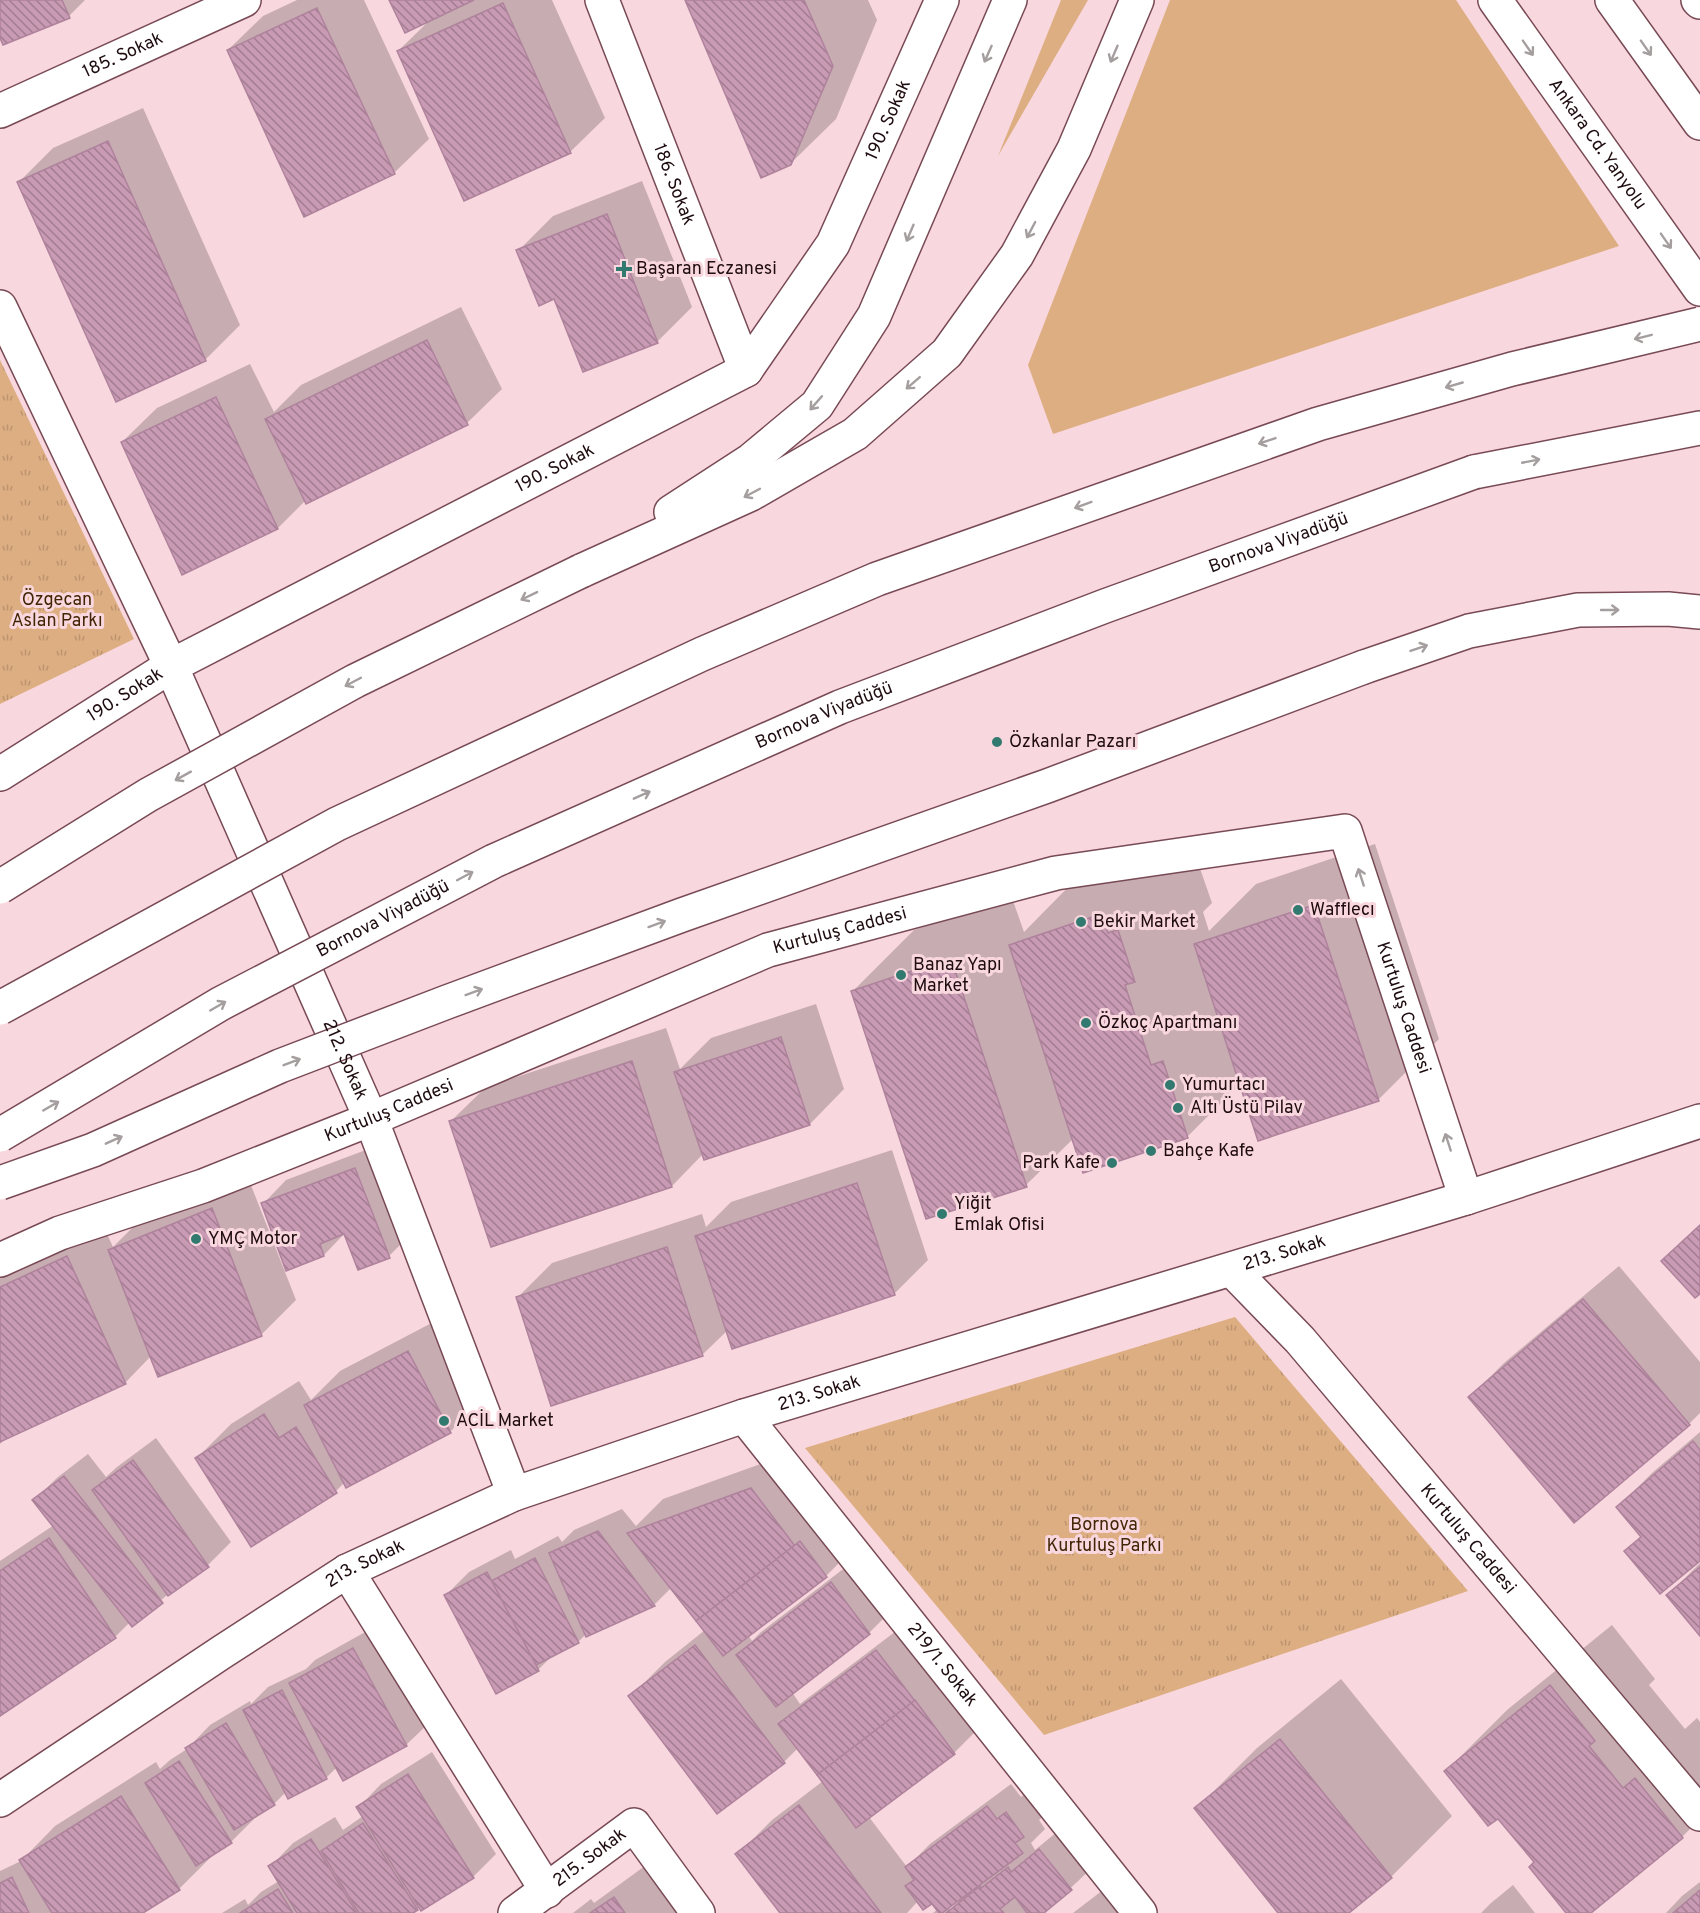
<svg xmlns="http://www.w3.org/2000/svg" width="1700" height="1913" font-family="Overpass,sans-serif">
<defs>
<pattern id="park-tufts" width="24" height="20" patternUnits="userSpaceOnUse" patternTransform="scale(1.5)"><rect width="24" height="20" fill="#ddae82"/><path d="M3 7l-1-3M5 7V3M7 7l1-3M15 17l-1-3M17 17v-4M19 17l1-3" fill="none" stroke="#bd946f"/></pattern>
<pattern id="building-back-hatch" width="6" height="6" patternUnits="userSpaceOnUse" patternTransform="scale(1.5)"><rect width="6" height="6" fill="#c89ab4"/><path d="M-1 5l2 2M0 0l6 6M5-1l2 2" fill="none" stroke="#a27c91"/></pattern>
</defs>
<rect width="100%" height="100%" fill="#f9d7de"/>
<g fill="#ddae82">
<path d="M1061,0H1088L998,156Z"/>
<path d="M1170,0H1456L1619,246L1053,434L1028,365Z"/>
</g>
<g fill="url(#park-tufts)">
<path d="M0,360L134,639L0,704Z"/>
<path d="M1235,1317L1468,1591L1044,1735L805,1448Z"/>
</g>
<g fill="#0003" fill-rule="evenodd">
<path d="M0,0H85L69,16L0,34Z"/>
<path d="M297,0H364L429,139L394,173L228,50L263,16Z"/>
<path d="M391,0H552L605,118L570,152L398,51L430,20Z"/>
<path d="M686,0H868L877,20L836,119L790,164Z"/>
<path d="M143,108L240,325L206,359L116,400L19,182L53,148Z"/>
<path d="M642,181L692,307L657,342L555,297L518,251L553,216Z"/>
<path d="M461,307L502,389L467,423L307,502L306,500L278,528L122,442L157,408L250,364L274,412L301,385Z"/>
<path d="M1178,838L1185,857L1195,854L1212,903L1203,912L1209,931L1256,884L1375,844L1439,1039L1378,1100L1241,1083L1187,1137L1074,1138L1026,1185L853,991L914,930L1012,898L1024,932L1087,868Z"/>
<path d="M816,1004L844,1089L810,1124L705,1158L703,1154L672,1186L492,1245L451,1121L486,1087L666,1028L680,1069L711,1038Z"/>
<path d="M379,1145L412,1233L389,1256L345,1233L324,1255L263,1204L286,1180Z"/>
<path d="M892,1150L928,1260L894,1294L728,1330L702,1355L517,1298L552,1263L702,1214L706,1227L731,1202Z"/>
<path d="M247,1175L296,1300L262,1334L159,1375L151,1356L125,1383L8,1436L0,1444V1269L102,1223L113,1247L144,1216Z"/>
<path d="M1619,1266L1700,1362V1413L1689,1424L1470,1397L1504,1363Z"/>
<path d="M443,1317L484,1397L450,1432L345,1482L336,1491L251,1545L197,1458L231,1424L299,1381L311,1400L340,1371Z"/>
<path d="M1700,1432V1559L1626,1551L1642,1535L1618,1507L1652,1473Z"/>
<path d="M156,1438L231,1542L208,1565L173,1590L132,1625L130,1622L115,1637L0,1714V1561L54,1525L34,1500L58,1477L88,1454L106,1477L117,1467Z"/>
<path d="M786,1455L849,1553L826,1576L748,1635L752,1641L761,1632L855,1560L892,1610L869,1633L792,1692L800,1704L900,1628L977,1730L954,1753L869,1817L907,1867L930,1844L1011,1784L1021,1797L1030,1790L1046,1813L1039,1820L1045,1829L1031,1843L1035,1850L1063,1827L1094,1866L1044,1913H933L938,1909L932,1902L918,1901L907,1913H782L737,1855L772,1820L823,1781L798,1748L784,1762L630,1697L665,1662L705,1630L672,1587L654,1605L586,1634L579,1641L554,1654L538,1670L446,1595L469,1572L511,1550L515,1559L558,1536L562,1542L574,1530L622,1509L636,1526L663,1499ZM962,1896L963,1897L951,1910L948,1907Z"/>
<path d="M1700,1563V1634L1668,1595Z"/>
<path d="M1612,1625L1655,1679L1649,1685L1685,1729L1697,1718L1700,1722V1819L1682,1837L1589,1913H1568L1535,1862L1498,1816L1446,1771L1507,1710Z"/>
<path d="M376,1626L430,1722L406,1745L337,1767L326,1778L286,1792L274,1804L253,1817L254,1819L231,1842L214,1854L179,1889L140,1913H0V1871L21,1861L55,1826L156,1762L160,1769L170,1760L187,1749L210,1725L250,1701L251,1704L268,1687L306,1669L315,1660Z"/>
<path d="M1341,1679L1452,1816L1391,1877L1347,1913H1280L1196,1809L1257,1748Z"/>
<path d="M432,1752L496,1854L473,1877L410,1913H222L245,1899L248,1905L261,1892L279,1881L270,1867L293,1843L335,1817L343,1830L363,1816L358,1808L381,1784Z"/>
<path d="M649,1863L684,1913H573L591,1899L594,1903Z"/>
<path d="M1116,1880L1141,1913H1073Z"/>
<path d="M1700,1882V1913H1666L1682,1896Z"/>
<path d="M1513,1885L1535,1913H1481L1491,1903Z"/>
</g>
<g fill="url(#building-back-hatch)" stroke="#af839c" stroke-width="1.5">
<path d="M0,0H62L70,18L3,45L0,38Z"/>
<path d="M389,0H474L405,33Z"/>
<path d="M685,0H804L833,66L791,165L761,178Z"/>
<path d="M503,3L571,153L464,201L397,51Z"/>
<path d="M317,8L395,174L304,217L227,50Z"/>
<path d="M108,141L206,361L116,402L17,182Z"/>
<path d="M607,214L658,343L583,372L554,299L539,306L516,250Z"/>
<path d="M427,340L468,425L306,504L265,419Z"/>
<path d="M216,397L278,529L182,575L121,442Z"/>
<path d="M1314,905L1379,1101L1258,1141L1194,944Z"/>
<path d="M1101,914L1108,933L1118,930L1135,982L1125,985L1151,1065L1163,1061L1188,1138L1083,1173L1009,945Z"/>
<path d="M951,958L1027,1187L926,1219L851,991Z"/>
<path d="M781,1037L810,1125L704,1160L674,1072Z"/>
<path d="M632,1061L672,1187L491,1247L449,1121Z"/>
<path d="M355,1168L390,1258L358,1270L344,1234L320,1244L324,1256L286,1271L261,1203Z"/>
<path d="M857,1183L895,1295L732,1349L695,1236Z"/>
<path d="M212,1208L262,1336L158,1377L108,1250Z"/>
<path d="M1700,1225V1294L1695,1298L1661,1261Z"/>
<path d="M667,1247L703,1356L551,1406L516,1297Z"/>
<path d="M67,1256L126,1384L0,1442V1287Z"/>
<path d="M1583,1299L1690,1425L1574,1523L1468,1397Z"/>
<path d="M408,1351L451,1433L346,1488L304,1405Z"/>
<path d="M264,1414L279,1438L296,1427L337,1493L251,1547L195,1458Z"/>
<path d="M1693,1441L1700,1450V1561L1660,1594L1624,1551L1641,1537L1616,1507Z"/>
<path d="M133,1460L209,1567L168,1596L92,1490Z"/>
<path d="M64,1476L163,1603L132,1627L32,1500Z"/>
<path d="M751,1488L795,1546L696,1621L627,1533Z"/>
<path d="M598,1531L655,1606L586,1637L549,1553Z"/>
<path d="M49,1538L116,1638L0,1716V1571Z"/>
<path d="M800,1541L827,1577L723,1656L696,1621Z"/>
<path d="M535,1558L579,1643L536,1665L491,1581Z"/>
<path d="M1700,1567V1636L1666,1595Z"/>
<path d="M487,1572L539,1671L496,1694L444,1595Z"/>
<path d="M831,1582L870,1634L776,1707L736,1655Z"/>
<path d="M695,1645L785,1763L717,1814L628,1696Z"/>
<path d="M353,1648L407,1746L343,1781L289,1683Z"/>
<path d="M876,1650L915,1701L817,1775L778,1724Z"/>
<path d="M1550,1685L1595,1741L1589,1746L1623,1788L1635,1778L1683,1838L1591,1913H1566L1529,1867L1534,1862L1498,1819L1488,1826L1444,1771Z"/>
<path d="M282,1690L327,1779L288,1799L243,1710Z"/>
<path d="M915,1700L955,1754L856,1828L817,1775Z"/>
<path d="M226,1723L275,1805L234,1830L185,1748Z"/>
<path d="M1280,1739L1392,1878L1349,1913H1278L1194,1808Z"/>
<path d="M179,1761L232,1843L196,1866L145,1783Z"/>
<path d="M408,1774L474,1878L421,1911L356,1807Z"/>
<path d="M121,1796L180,1890L143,1913H52L19,1860Z"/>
<path d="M799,1805L881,1913H780L735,1854Z"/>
<path d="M987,1806L997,1819L1006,1812L1024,1837L1015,1843L1023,1853L942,1913H939L932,1904L923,1910L905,1886L914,1880L905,1867Z"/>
<path d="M363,1823L418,1910L413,1913H359L321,1851Z"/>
<path d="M311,1839L320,1853L357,1913H297L268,1866Z"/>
<path d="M1039,1849L1072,1890L1044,1913H1027L1015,1897L1000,1909L1004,1913H946L980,1886L981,1888L1008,1867L1011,1872Z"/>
<path d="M12,1877L29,1913H0V1883Z"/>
<path d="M278,1889L293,1913H240Z"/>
<path d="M1700,1890V1913H1673Z"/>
<path d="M614,1897L625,1913H590Z"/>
</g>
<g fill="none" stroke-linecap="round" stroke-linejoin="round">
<g stroke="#784a55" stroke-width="36">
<g id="minor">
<path id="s1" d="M602,0L746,370"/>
<path id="s2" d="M0,111L244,0"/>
<path id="s3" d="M0,307L171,666L371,1119L514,1494"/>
<path id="s4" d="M0,774L171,666L746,370L833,244L942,0"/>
<path id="s5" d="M0,1260L60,1233L203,1186L371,1119L768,950L1056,873L1345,831L1466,1198"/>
<path id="s6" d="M1232,1270L1300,1340L1700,1814"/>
<path id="s7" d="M744,1416L1140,1913"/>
<path d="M347,1571L547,1891"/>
<path id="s8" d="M0,1800L222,1652L347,1571L514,1494L744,1416L1466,1198L1700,1121"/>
<path id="s9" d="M515,1913L634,1825L698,1913"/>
</g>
</g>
<g stroke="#784a55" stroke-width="36">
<g id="primary">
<path id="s10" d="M1495,0L1700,289"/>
</g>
</g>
<g stroke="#784a55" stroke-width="36">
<g id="trunk">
<path d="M1612,0L1700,123"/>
<path d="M1698,0L1700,2"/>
</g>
</g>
<g stroke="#784a55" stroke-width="36">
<g id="motorway">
<path d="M1474,472L1700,428"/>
<path d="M671,512L751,460L817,405L874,316L1010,0"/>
<path d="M581,571L751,494L855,434L947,353L1017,255L1074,149L1137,0"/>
<path d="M1364,667L1469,631L1578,610L1668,609L1700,612"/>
</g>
</g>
<use href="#minor" stroke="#fff" stroke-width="33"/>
<use href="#primary" stroke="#fff" stroke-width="33"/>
<use href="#trunk" stroke="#fff" stroke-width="33"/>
<use href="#motorway" stroke="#fff" stroke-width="33"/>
<g stroke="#784a55" stroke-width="36" stroke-linecap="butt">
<g id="motorway-bridge">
<path d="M0,887L148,795L355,681L581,571"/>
<path d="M0,1008L337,824L702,654L877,579L1318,424L1512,369L1700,324"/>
<path id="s11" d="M0,1135L220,1004L494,861L840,707L1105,606L1474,472"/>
<path d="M0,1183L93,1150L280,1066L447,1002L682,915L1047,786L1364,667"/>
</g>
</g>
<use href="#motorway-bridge" stroke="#fff" stroke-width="33"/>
</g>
<defs><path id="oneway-shaft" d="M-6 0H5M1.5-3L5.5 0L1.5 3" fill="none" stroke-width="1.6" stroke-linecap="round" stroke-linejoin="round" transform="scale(1.5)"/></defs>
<g stroke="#a59e9f">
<use href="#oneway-shaft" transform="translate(1528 48) rotate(55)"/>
<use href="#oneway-shaft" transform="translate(1646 48) rotate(55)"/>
<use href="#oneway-shaft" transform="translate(988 54) rotate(114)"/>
<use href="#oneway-shaft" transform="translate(1114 54) rotate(113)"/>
<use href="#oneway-shaft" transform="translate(1031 230) rotate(118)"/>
<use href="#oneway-shaft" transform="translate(910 233) rotate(113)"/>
<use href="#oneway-shaft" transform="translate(1666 241) rotate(55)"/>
<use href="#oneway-shaft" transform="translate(1643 337) rotate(166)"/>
<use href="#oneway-shaft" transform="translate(913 383) rotate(139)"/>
<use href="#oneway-shaft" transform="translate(1454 385) rotate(164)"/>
<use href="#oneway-shaft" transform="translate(816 403) rotate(131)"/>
<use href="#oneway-shaft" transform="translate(1267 441) rotate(161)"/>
<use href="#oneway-shaft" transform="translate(1531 461) rotate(-11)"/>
<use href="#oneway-shaft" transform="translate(752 493) rotate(152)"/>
<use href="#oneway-shaft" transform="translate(1083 505) rotate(160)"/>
<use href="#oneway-shaft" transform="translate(529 596) rotate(154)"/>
<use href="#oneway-shaft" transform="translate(1610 610)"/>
<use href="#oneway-shaft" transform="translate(1419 648) rotate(-19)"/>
<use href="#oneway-shaft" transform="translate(353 682) rotate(152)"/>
<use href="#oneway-shaft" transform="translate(183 776) rotate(151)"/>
<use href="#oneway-shaft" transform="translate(642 795) rotate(-24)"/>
<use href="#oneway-shaft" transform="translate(465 876) rotate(-28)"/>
<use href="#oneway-shaft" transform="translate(1361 877) rotate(-108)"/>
<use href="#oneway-shaft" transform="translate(657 924) rotate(-20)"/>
<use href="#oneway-shaft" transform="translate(474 992) rotate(-20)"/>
<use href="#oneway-shaft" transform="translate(218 1006) rotate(-30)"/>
<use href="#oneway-shaft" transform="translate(292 1062) rotate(-21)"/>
<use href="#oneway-shaft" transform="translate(51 1106) rotate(-30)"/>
<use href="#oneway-shaft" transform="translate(114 1140) rotate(-24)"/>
<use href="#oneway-shaft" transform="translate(1448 1142) rotate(-108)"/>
</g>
<g fill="#327970" stroke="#f9d7de" stroke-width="2">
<path d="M621 260h6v6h6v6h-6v6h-6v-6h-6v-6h6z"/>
<circle cx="997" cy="742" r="6"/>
<circle cx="1298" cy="910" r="6"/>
<circle cx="1081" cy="922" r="6"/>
<circle cx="901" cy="975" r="6"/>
<circle cx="1086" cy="1023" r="6"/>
<circle cx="1170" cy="1085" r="6"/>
<circle cx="1178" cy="1108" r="6"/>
<circle cx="1151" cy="1151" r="6"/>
<circle cx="1112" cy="1163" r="6"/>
<circle cx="942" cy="1214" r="6"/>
<circle cx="196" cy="1239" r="6"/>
<circle cx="444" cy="1421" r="6"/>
</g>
<g text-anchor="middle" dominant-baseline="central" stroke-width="6" stroke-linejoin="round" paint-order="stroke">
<g font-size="18" fill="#1e0c10" stroke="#f9d7de">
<text stroke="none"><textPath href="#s2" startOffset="135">185. Sokak</textPath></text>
<text stroke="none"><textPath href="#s4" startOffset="1138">190. Sokak</textPath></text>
<text stroke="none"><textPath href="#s10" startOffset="177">Ankara Cd. Yanyolu</textPath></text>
<text stroke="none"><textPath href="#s1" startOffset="198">186. Sokak</textPath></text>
<text stroke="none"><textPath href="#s4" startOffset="634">190. Sokak</textPath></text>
<text stroke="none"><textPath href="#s11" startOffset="1412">Bornova Viyadüğü</textPath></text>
<text stroke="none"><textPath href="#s4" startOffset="148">190. Sokak</textPath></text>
<text stroke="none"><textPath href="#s11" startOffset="926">Bornova Viyadüğü</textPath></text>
<text stroke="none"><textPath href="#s11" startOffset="440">Bornova Viyadüğü</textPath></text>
<text stroke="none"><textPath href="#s5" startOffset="903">Kurtuluş Caddesi</textPath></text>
<text stroke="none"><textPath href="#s5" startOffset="1605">Kurtuluş Caddesi</textPath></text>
<text stroke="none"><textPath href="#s3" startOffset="828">212. Sokak</textPath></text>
<text stroke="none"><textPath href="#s5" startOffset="417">Kurtuluş Caddesi</textPath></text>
<text stroke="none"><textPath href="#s8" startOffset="1407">213. Sokak</textPath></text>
<text stroke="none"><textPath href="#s8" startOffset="921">213. Sokak</textPath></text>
<text stroke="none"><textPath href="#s6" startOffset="358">Kurtuluş Caddesi</textPath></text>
<text stroke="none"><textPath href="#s8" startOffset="435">213. Sokak</textPath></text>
<text stroke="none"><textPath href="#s7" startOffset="318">219/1. Sokak</textPath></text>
<text stroke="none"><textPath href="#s9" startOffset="93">215. Sokak</textPath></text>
</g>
<g font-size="18" fill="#1e0c10" stroke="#f9d7de" text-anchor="start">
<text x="636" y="269">Başaran Eczanesi</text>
<text x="1009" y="742">Özkanlar Pazarı</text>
<text x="1310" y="910">Wafflecı</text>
<text x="1093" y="922">Bekir Market</text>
<text x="913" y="965">Banaz Yapı<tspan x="913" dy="21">Market</tspan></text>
<text x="1098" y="1023">Özkoç Apartmanı</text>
<text x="1182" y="1085">Yumurtacı</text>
<text x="1190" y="1108">Altı Üstü Pilav</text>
<text x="1163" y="1151">Bahçe Kafe</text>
<text x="1100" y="1163" text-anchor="end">Park Kafe</text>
<text x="954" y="1204">Yiğit<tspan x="954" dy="21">Emlak Ofisi</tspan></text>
<text x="208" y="1239">YMÇ Motor</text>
<text x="456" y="1421">ACİL Market</text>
</g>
<g font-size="18" fill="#422504" stroke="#f9d7de">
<text x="57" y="600">Özgecan<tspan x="57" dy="21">Aslan Parkı</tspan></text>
<text x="1104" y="1525">Bornova<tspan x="1104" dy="21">Kurtuluş Parkı</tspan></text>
</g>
</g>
</svg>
